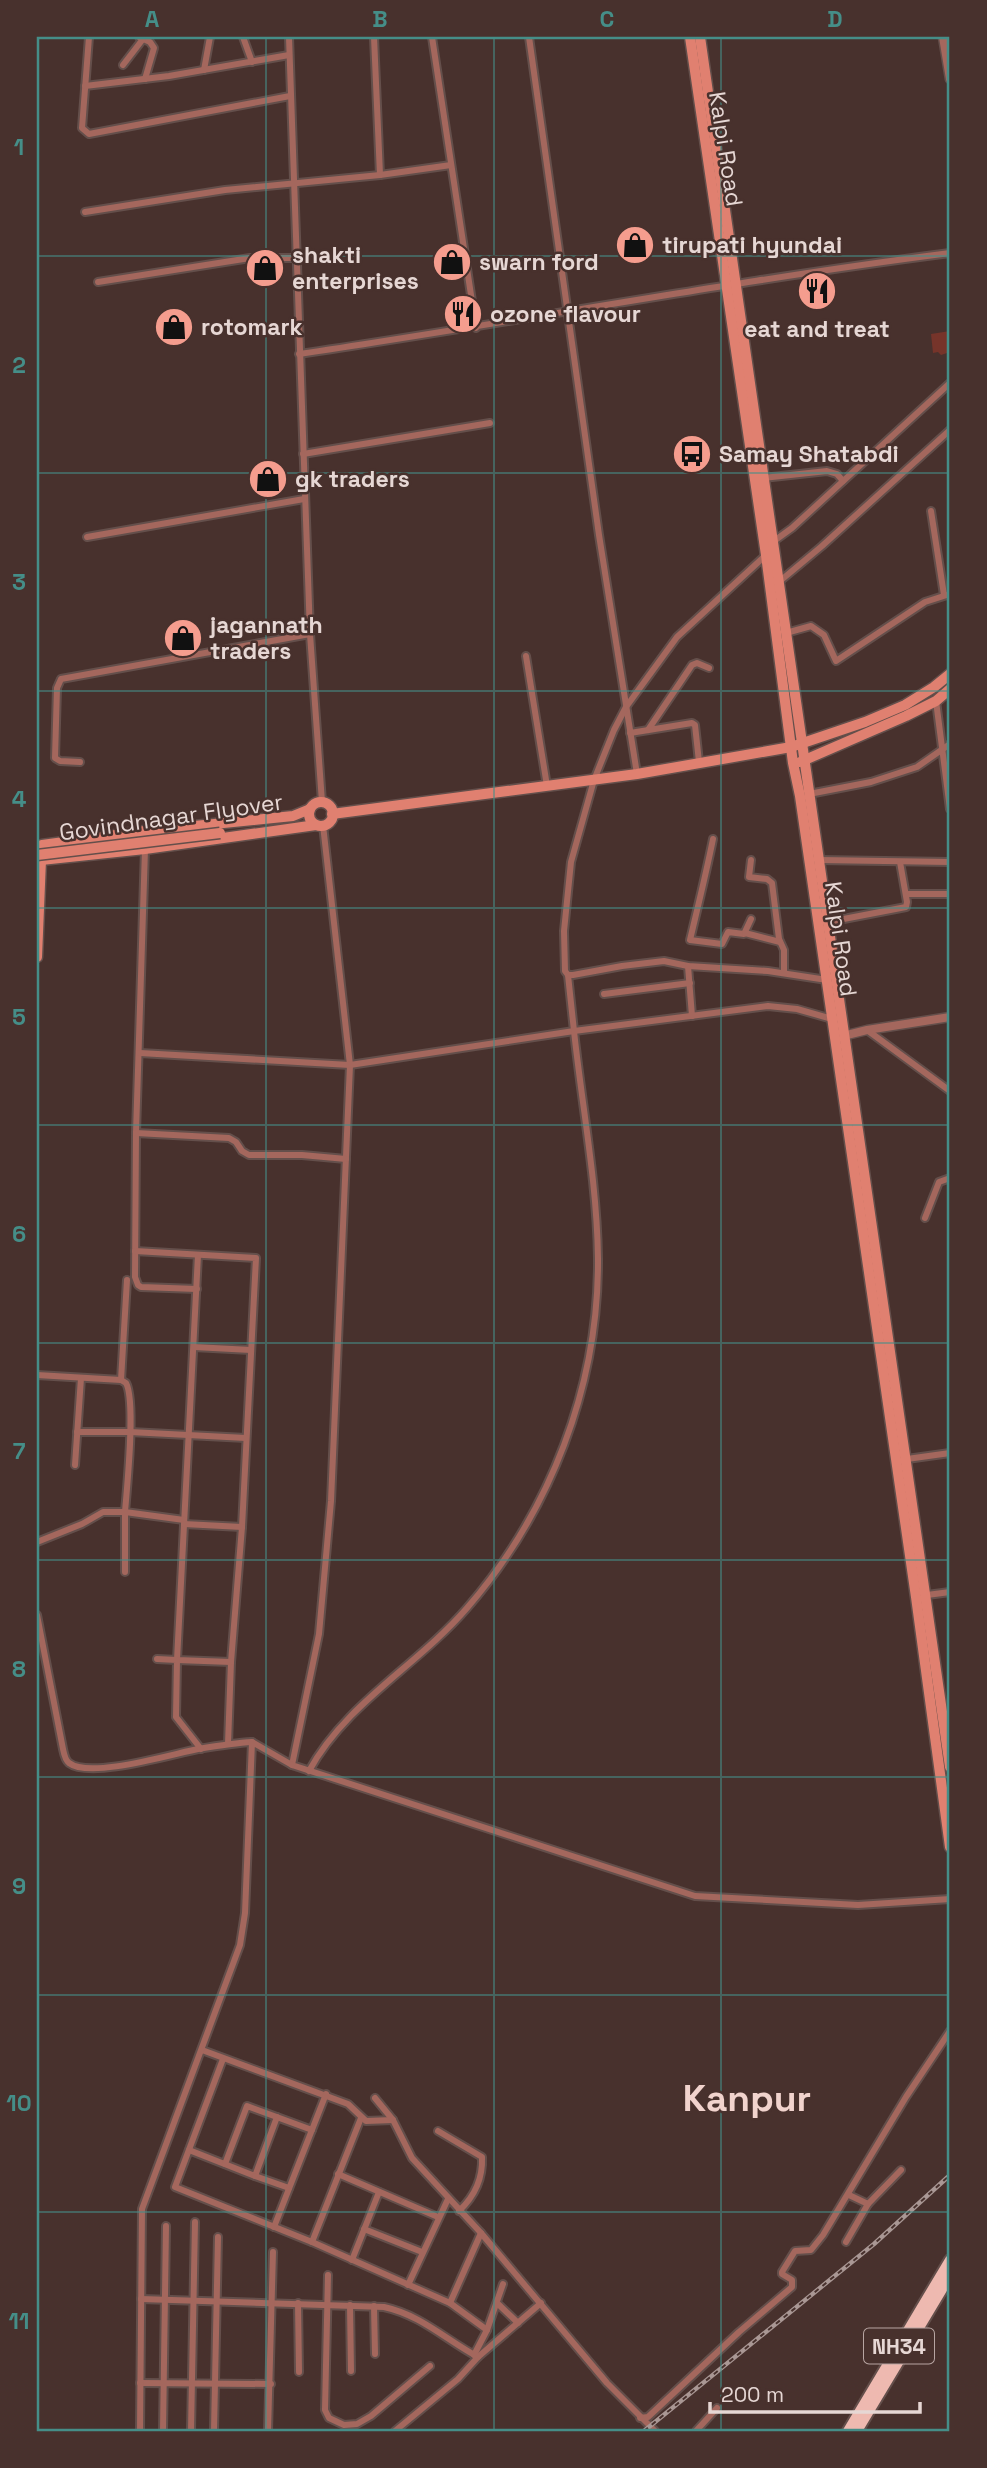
<svg xmlns="http://www.w3.org/2000/svg" width="987" height="2468" font-family="'Space Grotesk',sans-serif">
<rect width="100%" height="100%" fill="#48312d"/>
<path fill="#76342a" d="M950,331V352L941,355L938,352L933,353L931,334Z"/>
<g fill="none" stroke-linecap="round" stroke-linejoin="round">
<g stroke="#644f4b" stroke-width="10">
<g id="minor">
<path d="M89,37L82,128L89,134L290,96"/>
<path d="M139,37L150,42L154,48L145,79"/>
<path d="M243,37L252,62"/>
<path d="M289,37L310,634L322,802"/>
<path d="M374,37L380,175"/>
<path d="M432,37L476,328"/>
<path d="M529,37L599,535L637,774"/>
<path d="M123,65L143,39"/>
<path d="M204,70L210,37"/>
<path d="M85,86L169,76L289,55"/>
<path d="M85,212L225,190L380,175L451,165"/>
<path d="M98,282L250,258H296"/>
<path d="M299,354C516,322 732,281 950,253"/>
<path d="M303,454L490,423"/>
<path d="M763,478L827,471L837,474L843,481"/>
<path d="M931,511L944,595"/>
<path d="M87,537L304,499"/>
<path d="M774,541L792,528L950,383"/>
<path d="M766,555L677,637L626,707L614,730L594,780L571,862L564,931L565,971L568,975H573L622,966L664,961L688,966L768,971L827,980"/>
<path d="M780,581L822,546L950,430"/>
<path d="M786,633L811,626L824,635L836,661L925,602L950,594"/>
<path d="M526,656L547,786"/>
<path d="M936,701L950,809"/>
<path d="M648,730L692,665L697,663L709,668"/>
<path d="M630,733L692,723L695,725L699,762"/>
<path d="M80,762L60,761L55,758L57,688L61,679L310,634"/>
<path d="M809,794L871,782L917,767L950,744"/>
<path d="M323,825L350,1065L331,1501L319,1634L292,1765L695,1896L858,1905L950,1899"/>
<path d="M713,839C706,874 698,906 690,940L722,944L728,932L744,934L751,919"/>
<path d="M145,849L136,1133L135,1277L138,1285L141,1287L197,1289"/>
<path d="M751,860L749,877L767,879L772,883L779,939L784,950V973"/>
<path d="M819,860L950,862"/>
<path d="M906,894H950"/>
<path d="M828,922L906,907L907,902L900,862"/>
<path d="M745,933L780,942"/>
<path d="M688,966L692,1016"/>
<path d="M604,994L690,983"/>
<path d="M867,1030L950,1091"/>
<path d="M140,1053L350,1065L574,1031L568,975"/>
<path d="M136,1133L229,1138L236,1142L242,1151L249,1155H302L346,1159"/>
<path d="M925,1218L939,1182L950,1178"/>
<path d="M135,1251L256,1258L242,1527L231,1662L228,1744"/>
<path d="M198,1255L177,1660L231,1662"/>
<path d="M194,1347L251,1350"/>
<path d="M37,1375L121,1380L126,1383C136,1401 127,1487 125,1512L184,1520"/>
<path d="M121,1380L127,1280"/>
<path d="M77,1432H130L246,1438"/>
<path d="M907,1459L950,1453"/>
<path d="M75,1465L81,1378"/>
<path d="M184,1524L242,1527"/>
<path d="M37,1542L82,1524L103,1512H125V1572"/>
<path d="M927,1595L950,1592"/>
<path d="M37,1615L63,1749C64,1754 65,1760 69,1763C90,1779 172,1754 198,1749C216,1746 234,1743 252,1742"/>
<path d="M157,1659L177,1660L176,1717L201,1749"/>
<path d="M309,1771C346,1703 417,1666 467,1608C550,1512 599,1386 598,1258C597,1182 582,1106 574,1031L768,1006L797,1009L832,1019"/>
<path d="M202,2050L348,2104L366,2121L393,2120"/>
<path d="M223,2059L175,2187L312,2242L450,2303L487,2330"/>
<path d="M375,2098L393,2120L412,2158L481,2233L607,2383L655,2431"/>
<path d="M438,2131L482,2157C483,2179 475,2196 459,2211"/>
<path d="M189,2150L255,2176L277,2117"/>
<path d="M225,2164L247,2106L312,2130"/>
<path d="M338,2174L438,2217"/>
<path d="M255,2176L289,2188"/>
<path d="M868,2204L901,2170"/>
<path d="M274,2227L326,2094"/>
<path d="M364,2229L422,2252"/>
<path d="M312,2242L361,2118"/>
<path d="M846,2242L868,2204L849,2195"/>
<path d="M352,2260L379,2192"/>
<path d="M328,2275L325,2410L329,2418L344,2425L357,2424L371,2416L430,2366"/>
<path d="M408,2285L448,2199"/>
<path d="M141,2299L384,2307C421,2315 446,2340 478,2357L541,2303"/>
<path d="M298,2303L299,2372"/>
<path d="M450,2303L481,2233"/>
<path d="M497,2303L518,2323"/>
<path d="M350,2305L351,2371"/>
<path d="M374,2306L375,2354"/>
<path d="M474,2355L487,2330L503,2284"/>
<path d="M140,2383L271,2384"/>
<path d="M640,2418L648,2417L739,2332L792,2287V2280L782,2274V2272L795,2251L811,2250L823,2235L906,2097L950,2031"/>
<path d="M140,2431L142,2209L240,1945L245,1913L252,1742L292,1765"/>
<path d="M163,2431L166,2226"/>
<path d="M191,2431L195,2222"/>
<path d="M214,2431L218,2237"/>
<path d="M268,2431L273,2252"/>
<path d="M395,2431L458,2379L478,2357"/>
<path d="M696,2431L717,2408"/>
</g>
</g>
<g stroke="#644f4b" stroke-width="11">
<g id="tertiary">
<path d="M943,37L950,79"/>
<path d="M839,1037L867,1030L950,1017"/>
</g>
</g>
<g stroke="#644f4b" stroke-width="13">
<g id="secondary">
<path d="M690,37L766,555L793,763L800,796L916,1597L950,1847"/>
<path d="M700,37L950,1767"/>
<path d="M800,762L906,716L936,701L950,689"/>
<circle cx="321" cy="814" r="12"/>
<path d="M310,809L293,816L145,831L42,845L41,860L145,849L316,825"/>
<path d="M332,814L637,774L791,747L865,722L905,705L934,687L950,674"/>
<path d="M37,957L41,860"/>
</g>
</g>
<g stroke="#644f4b" stroke-width="14">
<g id="trunk">
<path d="M848,2431L950,2260"/>
<path d="M857,2431L950,2276"/>
</g>
</g>
<use href="#minor" stroke="#a4675d" stroke-width="6"/>
<use href="#tertiary" stroke="#a4675d" stroke-width="8"/>
<use href="#secondary" stroke="#e08070" stroke-width="10"/>
<use href="#trunk" stroke="#eeb9b0" stroke-width="10"/>
<g stroke="#a99794" stroke-width="4.5">
<path id="rail" d="M644,2431L874,2244L950,2175"/>
</g>
<use href="#rail" stroke="#48312d" stroke-width="2" stroke-dasharray="5" stroke-linecap="butt"/>
<g stroke="#644f4b" stroke-width="13" stroke-linecap="butt">
<path id="secondary-bridge" d="M37,855L220,833"/>
</g>
<use href="#secondary-bridge" stroke="#e08070" stroke-width="10"/>
</g>
<path fill="none" stroke="#458e88" stroke-width="2" stroke-opacity="0.55" d="M266,37V2431M494,37V2431M721,37V2431M37,256H950M37,473H950M37,691H950M37,908H950M37,1125H950M37,1343H950M37,1560H950M37,1777H950M37,1995H950M37,2212H950"/>
<defs>
<g id="shop-disc" transform="scale(2.0125)"><circle r="9.5" fill="#f59d8e" stroke="#48312d"/><path d="M-5-2.5h2.3a2.7 3.5 0 0 1 5.4 0H5L5.5 6h-11ZM-1.5-2.5h3a1.5 2.3 0 0 0-3 0Z" fill="#111"/></g>
<g id="restaurant-disc" transform="scale(2.0125)"><circle r="9.5" fill="#f59d8e" stroke="#48312d"/><path d="M-5-6h1v4h1v-4h1v4h1v-4h1v5L-1.5 .5V6h-2V.5L-5-1ZM5-6V6H3V1.5H1.5Q1.5-4 5-6Z" fill="#111"/></g>
<g id="bus-disc" transform="scale(2.0125)"><circle r="9.5" fill="#f59d8e" stroke="#48312d"/><path d="M-5-6H5V4H4V6H2V4H-2V6H-4V4H-5ZM-3.5-4V0h7V-4ZM-3.5 1.2v1.5H-2V1.2ZM2 1.2v1.5H3.5V1.2Z" fill="#111"/></g>
</defs>
<g fill-rule="evenodd">
<use href="#shop-disc" x="635" y="245"/>
<use href="#shop-disc" x="452" y="262"/>
<use href="#shop-disc" x="265" y="268"/>
<use href="#restaurant-disc" x="817" y="291"/>
<use href="#restaurant-disc" x="463" y="314"/>
<use href="#shop-disc" x="174" y="327"/>
<use href="#bus-disc" x="692" y="454"/>
<use href="#shop-disc" x="268" y="479"/>
<use href="#shop-disc" x="183" y="638"/>
</g>
<g text-anchor="middle" dominant-baseline="central" stroke-width="5" stroke-linejoin="round" paint-order="stroke">
<rect fill="#48312d" stroke="#b7a5a2" stroke-width="2" x="864" y="2328.5" width="70" height="35" rx="5"/>
<g font-size="21" font-weight="bold" fill="#e6d7d4">
<text x="899" y="2346">NH34</text>
</g>
<g font-size="23" fill="#e6d7d4" stroke="#48312d">
<text transform="translate(726 149) rotate(81)">Kalpi Road</text>
<text transform="translate(171 817) rotate(-8)">Govindnagar Flyover</text>
<text transform="translate(841 939) rotate(82)">Kalpi Road</text>
</g>
<g font-size="23" font-weight="bold" fill="#e6d7d4" stroke="#48312d" text-anchor="start">
<text x="662" y="245">tirupati hyundai</text>
<text x="292" y="255">shakti<tspan x="292" dy="26">enterprises</tspan></text>
<text x="479" y="262">swarn ford</text>
<text x="490" y="314">ozone flavour</text>
<text x="201" y="327">rotomark</text>
<text x="817" y="329" text-anchor="middle">eat and treat</text>
<text x="719" y="454">Samay Shatabdi</text>
<text x="295" y="479">gk traders</text>
<text x="210" y="625">jagannath<tspan x="210" dy="26">traders</tspan></text>
</g>
<g font-size="37" font-weight="bold" fill="#f1d3cd" stroke="#48312d">
<text x="747" y="2098">Kanpur</text>
</g>
</g>
<rect width="987" height="2468" fill="none" stroke="#48312d" stroke-width="77"/>
<path d="M710 2402v10h210v-10" fill="none" stroke="#e6d7d4" stroke-width="3.5"/>
<text x="721" y="2402" font-size="21" fill="#e6d7d4" stroke="#48312d" stroke-width="5" paint-order="stroke">200 m</text>
<rect x="38" y="38" width="910" height="2392" fill="none" stroke="#458e88" stroke-width="2.5"/>
<g font-size="23" text-anchor="middle" font-weight="bold" fill="#458e88">
<text x="152" y="27">A</text>
<text x="380" y="27">B</text>
<text x="607" y="27">C</text>
<text x="835" y="27">D</text>
<text x="19" y="155">1</text>
<text x="19" y="373">2</text>
<text x="19" y="590">3</text>
<text x="19" y="807">4</text>
<text x="19" y="1025">5</text>
<text x="19" y="1242">6</text>
<text x="19" y="1459">7</text>
<text x="19" y="1677">8</text>
<text x="19" y="1894">9</text>
<text x="19" y="2111">10</text>
<text x="19" y="2329">11</text>
</g>
</svg>
